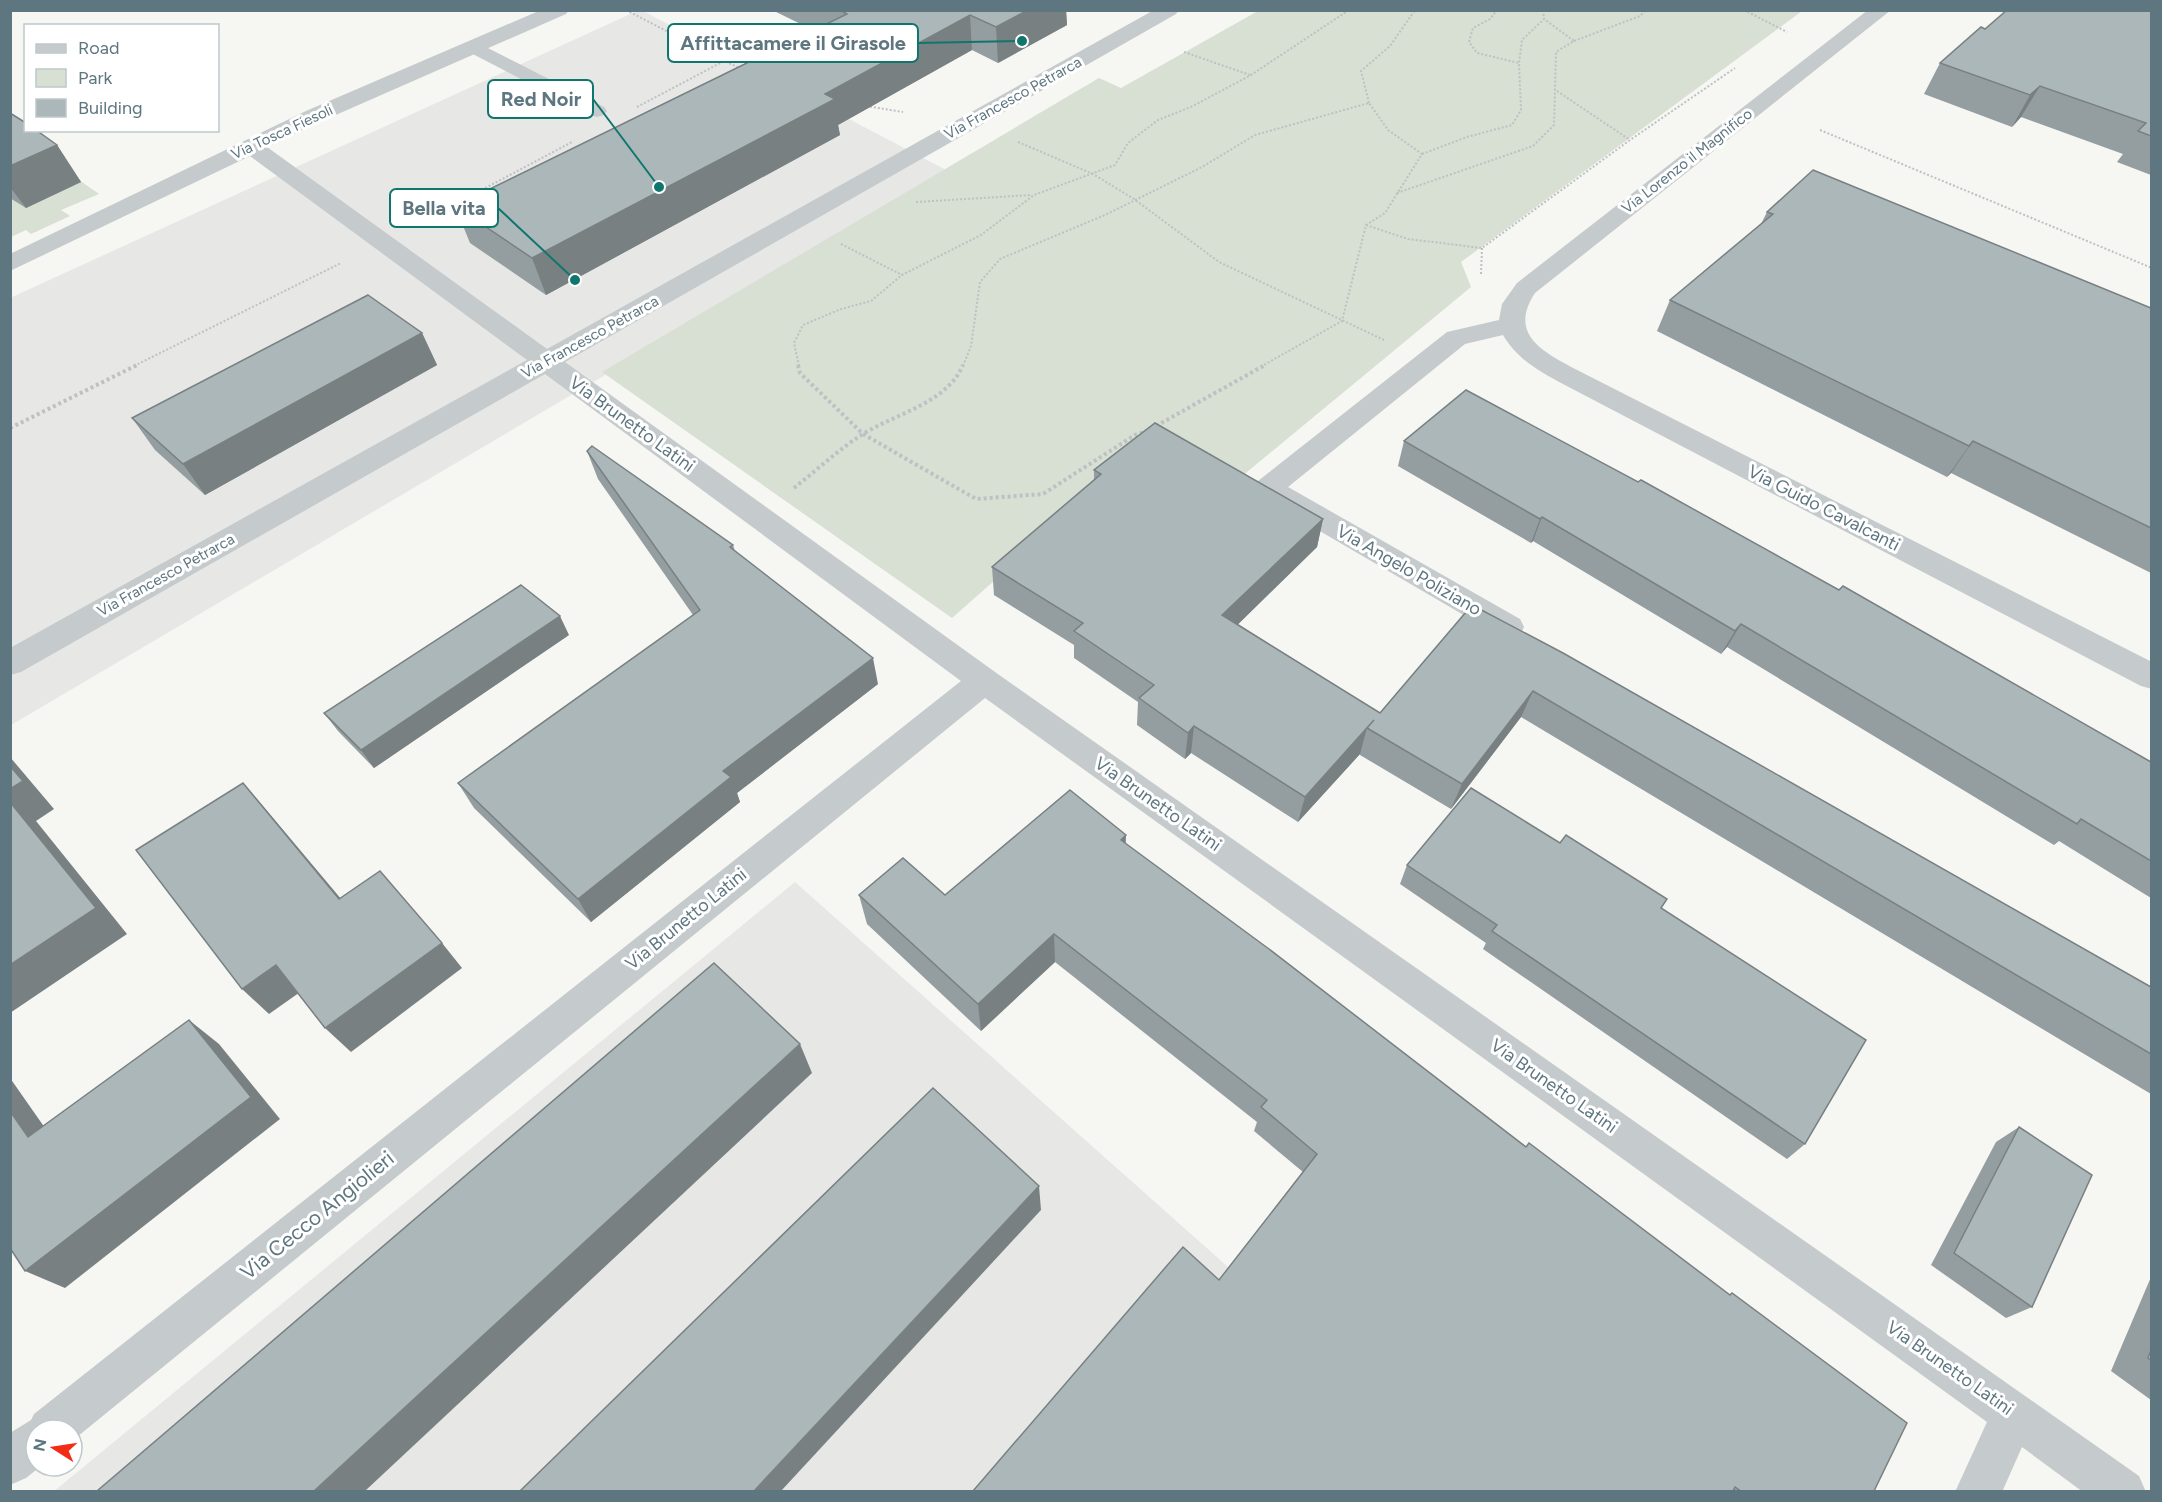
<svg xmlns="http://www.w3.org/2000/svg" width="2162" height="1502" font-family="Figtree,sans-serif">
<rect width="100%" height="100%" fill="#f6f6f2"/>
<g fill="#e7e7e6">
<path d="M637,11H643L950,172L11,725L10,298Z"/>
<path d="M795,882L1480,1491L53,1492Z"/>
</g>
<g fill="#d8dfd3">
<path d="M1258,11H1802L1461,262L1471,287L1236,481L1146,447L952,618L602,372L1099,78L1121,88Z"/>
<path d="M10,132L99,194L61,210L70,216L31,234L26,230L11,237Z"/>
</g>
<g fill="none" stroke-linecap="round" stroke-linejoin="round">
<g stroke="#bec1c3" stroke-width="2" stroke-dasharray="2 2" stroke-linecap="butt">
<path d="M626,10L724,61"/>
<path d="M1543,10L1544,19"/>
<path d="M1744,10L1787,32"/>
<path d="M1574,41L1640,16L1646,10"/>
<path d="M1184,52L1250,75"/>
<path d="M1557,91L1630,140"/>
<path d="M1369,103L1361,71L1390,46L1415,10"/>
<path d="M866,106L903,112"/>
<path d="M637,107L724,61L742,69"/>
<path d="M1820,130L2152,268"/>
<path d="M1018,142L1093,174L1134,199L1219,262L1384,340"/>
<path d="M1422,154L1467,137L1512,125L1521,110L1519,63L1477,53L1469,42L1473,28L1490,19L1497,10"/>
<path d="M1397,193L1533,146L1554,125L1556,52L1574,41L1544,19L1522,40L1519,63"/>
<path d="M916,202L1032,195"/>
<path d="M425,220L572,142"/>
<path d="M1366,225L1408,239L1482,248L1630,140L1735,68"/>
<path d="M841,244L902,275"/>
<path d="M1481,274L1482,248"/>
<path d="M134,366L341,263"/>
<path d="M799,366L794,343L803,325L841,309L871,301L902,275L981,235L1034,195L1115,165L1128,143L1158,120L1191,107L1251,75L1349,10"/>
<path d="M963,366L971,346L980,282L1000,259L1105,215L1202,167L1255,135L1369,103L1388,130L1422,154L1385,213L1366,225L1342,321L1262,366"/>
</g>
<g stroke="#bec1c3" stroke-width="4" stroke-dasharray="3 3" stroke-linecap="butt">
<path d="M798,365L800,373L863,434L976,499L1043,494L1135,435L1147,431"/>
<path d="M1156,426L1265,365"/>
<path d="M10,428L137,365"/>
<path d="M794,488C817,470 839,449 863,434C897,413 947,403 963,365"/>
</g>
<path fill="#c5cacc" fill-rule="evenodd" d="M474,41L604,107L607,111L604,115L597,117L590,115L467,51L464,47L467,43Z"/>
<g fill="#c5cacc" fill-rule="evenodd">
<path d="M541,10H569L566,14L322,121L267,147L547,349L1154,10H1179L1176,14L565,362L995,672L2139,1476L2146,1492H2083L2022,1447L2002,1492H1955L1987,1422L985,698L72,1441V1430H36V1466H41L26,1478L10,1485V1433L31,1420L34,1414L961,681L545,374L21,672L10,675V648L527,360L250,156L10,271V254L306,111Z"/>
<path d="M1868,10H1891L1535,293C1506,337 1548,354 1581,372L2152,662V689L2141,686L1563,384C1539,371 1517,359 1503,335L1465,344L1288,487L1520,619L1524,627L1520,635L1509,639L1498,635L1258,495L1254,488L1258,481L1447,332L1499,320L1502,304L1517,283Z"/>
</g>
</g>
<g fill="#949da0">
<path d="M772,10H1066L1067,25L998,63L972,50L838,125L840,135L546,295L470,243L455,206L813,30Z"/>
<path d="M2151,10V175L2117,162L2123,154L2021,117L2012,127L1924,94L1940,63L1985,29Z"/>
<path d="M10,113L57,145L81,182L26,208L10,198Z"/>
<path d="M1767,212L2151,308V573L1951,473L1947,477L1657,331L1670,300L1761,224Z"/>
<path d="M422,333L437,365L205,495L155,450L132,418Z"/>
<path d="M1404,441L1839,590L2151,762V898L2059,841L2054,845L1727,647L1721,654L1533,541L1531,543L1398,466Z"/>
<path d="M587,451L733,545L735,551L878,684L737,793L740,802L591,922L474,808L458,783L693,615L598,479Z"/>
<path d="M1094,470L1323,519L1317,547L1238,624L1380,713L1472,605L2151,987V1094L1521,717L1451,809L1360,755V754L1298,822L1191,753L1185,759L1137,725L1138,702L1074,658V645L994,595L992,567L1094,480Z"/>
<path d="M569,635L374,768L338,731L324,713Z"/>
<path d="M1126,844L1526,1147L1729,1295L1732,1293L1874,1491H973L1219,1280L1303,1172L1254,1131L1257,1122L1055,962L981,1031L867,924L859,895H945Z"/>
<path d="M1407,865L1661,908L1805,1144L1787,1159L1483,949L1486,943L1400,884Z"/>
<path d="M2019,1127L2032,1307L2006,1318L1931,1265L1996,1142Z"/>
<path d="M2151,1277V1400L2111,1371Z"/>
</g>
<g fill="#788082">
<path d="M1028,10H1066L1067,25L998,63L996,27Z"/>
<path d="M970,15L972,50L838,125L840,135L546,295L532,258L825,94Z"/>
<path d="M2040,86L2021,117L2012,127L2030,95Z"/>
<path d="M57,145L81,182L26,208L10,187V166Z"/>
<path d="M422,333L437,365L205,495L183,464Z"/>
<path d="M1973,441L1951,473L1947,477L1969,446Z"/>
<path d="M1542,517L1533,541L1531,543L1540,519Z"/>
<path d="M1323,519L1317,547L1219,643L1222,615Z"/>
<path d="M560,616L569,635L374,768L361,750Z"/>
<path d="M1741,624L1727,647L1721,654L1735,631Z"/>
<path d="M873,658L878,684L737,793L740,802L591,922L578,899L723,771Z"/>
<path d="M1533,691L1521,717L1451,809L1462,784Z"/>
<path d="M1374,720L1367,728L1360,754L1298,822L1305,797Z"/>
<path d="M1194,726L1191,753L1185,759L1188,733Z"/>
<path d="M10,757L54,809L36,821L127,934L10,1013Z"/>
<path d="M243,783L268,812L363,925L339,899Z"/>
<path d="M1126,835L1125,865L1121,840Z"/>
<path d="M1054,934L1055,962L981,1031L978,1004Z"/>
<path d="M442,943L462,968L351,1052L325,1028Z"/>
<path d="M276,965L303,990L269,1014L242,989Z"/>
<path d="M189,1020L219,1044L280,1119L65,1288L25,1271Z"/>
<path d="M800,1044L812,1073L365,1491H314Z"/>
<path d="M10,1078L66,1158L28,1137L10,1111Z"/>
<path d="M1039,1186L1041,1210L781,1491H754Z"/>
</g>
<g fill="#acb7ba" stroke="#788082" stroke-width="1.5">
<path d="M840,10H1028L996,27L970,15L825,94L835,99L532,258L455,206L847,14Z"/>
<path d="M2007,10H2151V136L2138,131L2146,123L2040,86L2030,95L1940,63L1981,27L1985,29Z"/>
<path d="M10,113L26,123V130H36L57,145L10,166Z"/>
<path d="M1813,170L2151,308V528L1973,441L1969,446L1670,300L1773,214L1767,212Z"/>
<path d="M368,295L422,333L183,464L132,418Z"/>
<path d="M1466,390L1638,482L1641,480L1839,590L1843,586L2151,762V861L2081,819L2077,824L1741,624L1735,631L1542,517L1540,519L1404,441Z"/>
<path d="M1155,423L1323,519L1222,615L1380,713L1472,605L1563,653L2151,987V1054L1533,691L1462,784L1367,728L1374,720L1305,797L1194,726L1188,733L1139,698L1154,685L1074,631L1083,623L992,567L1101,474L1094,470Z"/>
<path d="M592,446L733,545L730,547L873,658L723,771L731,777L578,899L458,783L700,610L587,451Z"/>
<path d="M521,585L560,616L361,750L324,713Z"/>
<path d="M10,766L23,781L10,789Z"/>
<path d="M243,783L339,899L380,871L442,943L325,1028L276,965L242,989L136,850Z"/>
<path d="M1471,788L1560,843L1566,835L1667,899L1661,908L1866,1040L1805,1144L1492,931L1497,925L1407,865Z"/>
<path d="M1070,790L1126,835L1121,840L1269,949L1526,1147L1529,1143L1730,1295L1732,1293L1907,1423L1874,1491H1741L1735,1487L1733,1491H973L1183,1247L1219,1280L1317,1154L1261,1107L1267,1100L1054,934L978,1004L859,895L903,858L945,895Z"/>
<path d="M10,802L96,908L10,965Z"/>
<path d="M714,963L800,1044L314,1491H97Z"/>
<path d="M189,1020L251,1097L25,1271L10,1248V1111L28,1137Z"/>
<path d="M933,1088L1039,1186L754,1491H520Z"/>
<path d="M2019,1127L2092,1175L2032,1307L1954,1253Z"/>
<path d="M2151,1350V1360L2148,1358Z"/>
</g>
<g text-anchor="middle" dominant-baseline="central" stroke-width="6" stroke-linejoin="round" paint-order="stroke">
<g font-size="15" fill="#5e7680" stroke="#fff">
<text transform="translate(1013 98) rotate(-29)">Via Francesco Petrarca</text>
<text transform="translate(282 132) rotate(-25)">Via Tosca Fiesoli</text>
<text transform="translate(1687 161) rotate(-38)">Via Lorenzo il Magnifico</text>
<text transform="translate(590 337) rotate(-29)">Via Francesco Petrarca</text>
<text transform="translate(166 575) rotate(-29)">Via Francesco Petrarca</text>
</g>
<g font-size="18" fill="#5e7680" stroke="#fff">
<text transform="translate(632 424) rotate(36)">Via Brunetto Latini</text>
<text transform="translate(1824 508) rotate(27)">Via Guido Cavalcanti</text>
<text transform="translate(1409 570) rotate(30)">Via Angelo Poliziano</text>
<text transform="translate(1158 804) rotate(35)">Via Brunetto Latini</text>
<text transform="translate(686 919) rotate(-39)">Via Brunetto Latini</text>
<text transform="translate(1554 1086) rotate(35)">Via Brunetto Latini</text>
<text transform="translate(1950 1368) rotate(35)">Via Brunetto Latini</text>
</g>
<g font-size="21" fill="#5e7680" stroke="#fff">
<text transform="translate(317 1215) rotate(-39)">Via Cecco Angiolieri</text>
</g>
</g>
<path fill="none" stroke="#0f766e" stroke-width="2" d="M1022 41L918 43M659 187L593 99M575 280L498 208"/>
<g fill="#0f766e" stroke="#fff" stroke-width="2">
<circle cx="1022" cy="41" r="6"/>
<circle cx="659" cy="187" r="6"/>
<circle cx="575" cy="280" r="6"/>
</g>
<g fill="#fff" stroke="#0f766e" stroke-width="2">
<rect x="668" y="24" width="250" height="38" rx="6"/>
<rect x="488" y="80" width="105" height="38" rx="6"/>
<rect x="390" y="189" width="108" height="38" rx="6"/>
</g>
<g font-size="20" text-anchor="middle" font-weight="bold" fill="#5e7680">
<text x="793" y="50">Affittacamere il Girasole</text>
<text x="541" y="106">Red Noir</text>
<text x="444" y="215">Bella vita</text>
</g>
<rect width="2162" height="1502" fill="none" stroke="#5e7680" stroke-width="24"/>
<rect x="24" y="24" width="195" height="108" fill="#ffffff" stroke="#bfc8cc" stroke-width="1.5"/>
<rect x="36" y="44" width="30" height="9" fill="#c5cacc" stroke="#bfc8cc" stroke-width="1.5"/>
<text x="78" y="54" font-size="18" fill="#5e7680">Road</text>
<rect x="36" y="69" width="30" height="18" fill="#d8dfd3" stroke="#bfc8cc" stroke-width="1.5"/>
<text x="78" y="84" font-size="18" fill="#5e7680">Park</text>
<rect x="36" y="99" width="30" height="18" fill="#acb7ba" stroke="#bfc8cc" stroke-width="1.5"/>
<text x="78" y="114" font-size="18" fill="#5e7680">Building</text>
<g transform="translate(54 1448) rotate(282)"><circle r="28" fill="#ffffff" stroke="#bfc8cc" stroke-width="1.5"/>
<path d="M0-4.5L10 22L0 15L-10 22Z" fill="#f32d15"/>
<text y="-9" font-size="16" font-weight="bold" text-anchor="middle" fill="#5e7680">N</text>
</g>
</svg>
